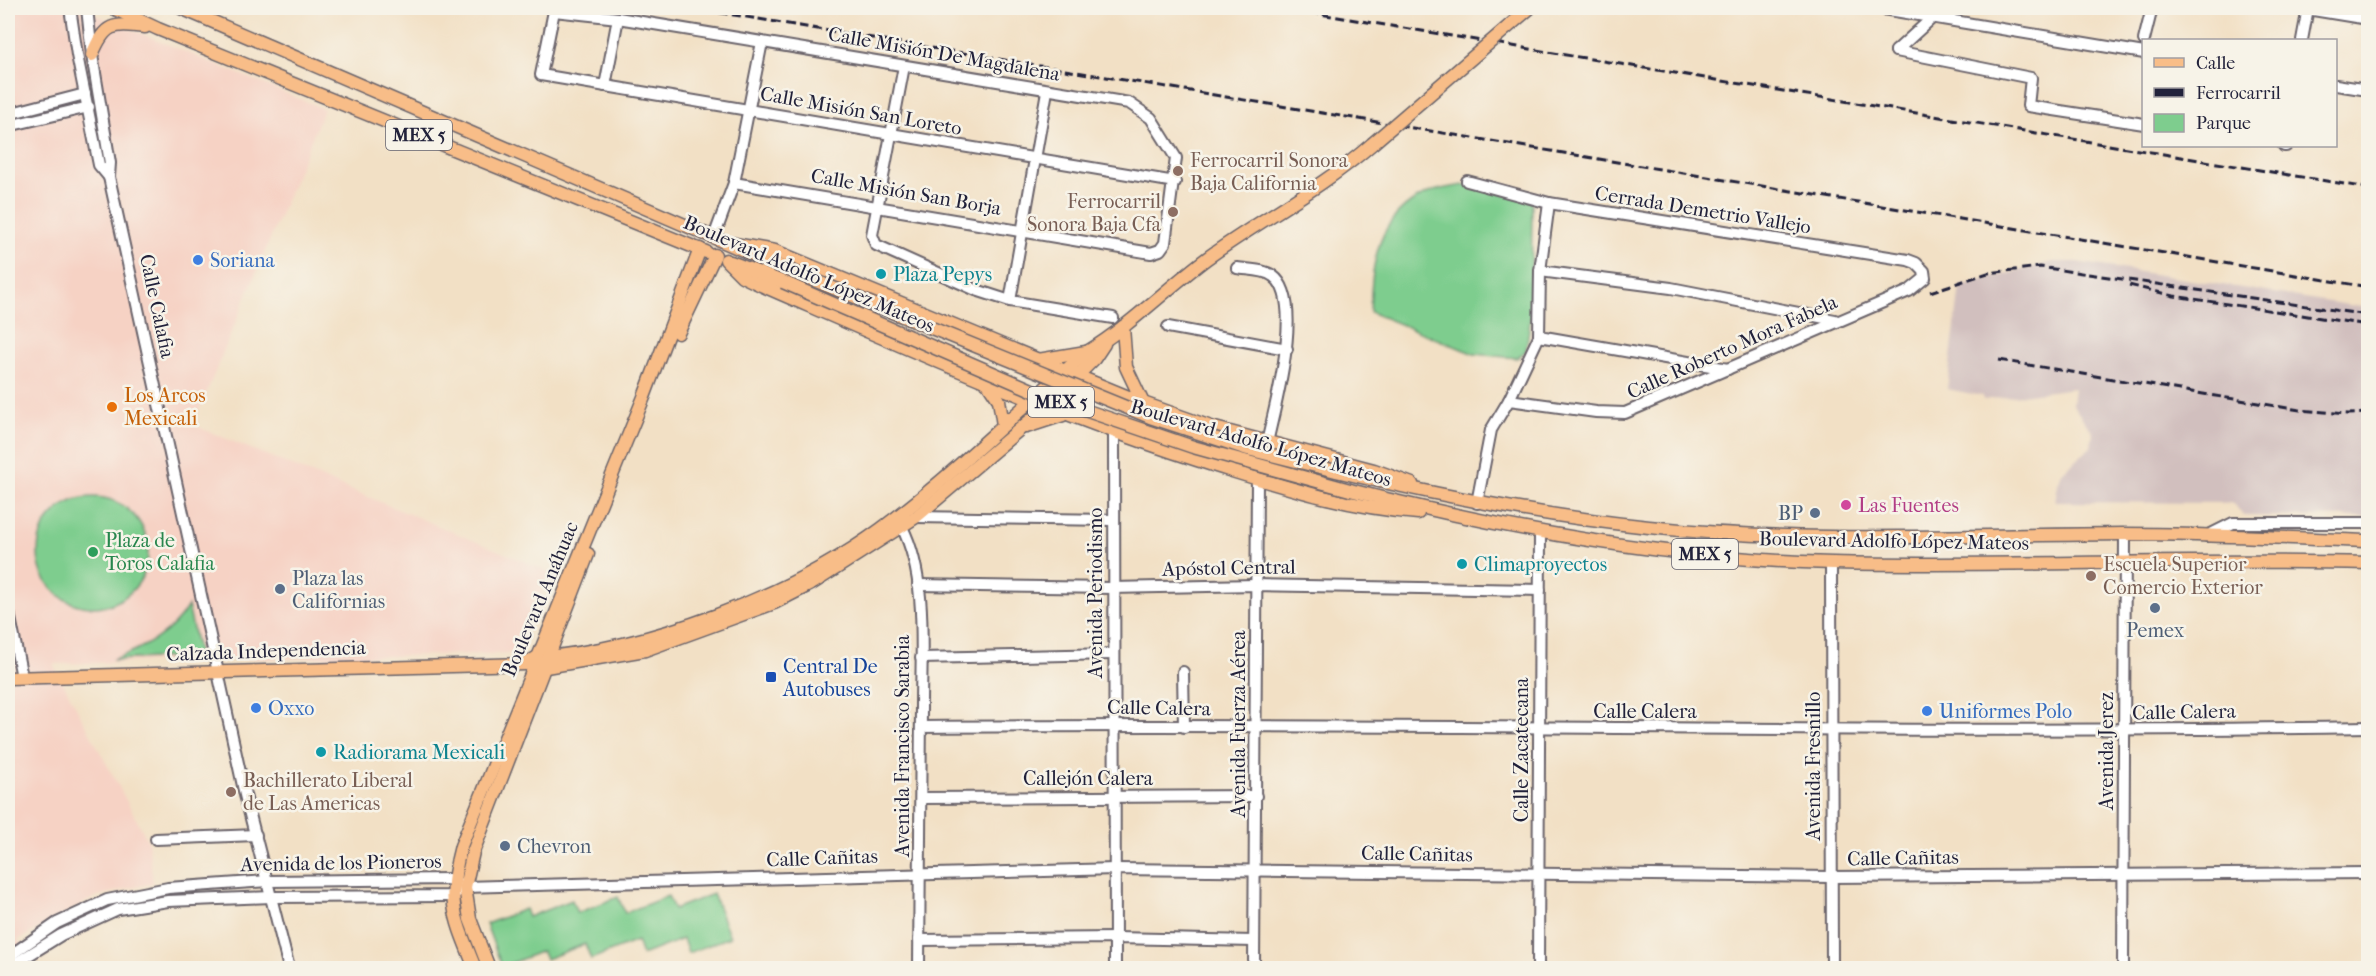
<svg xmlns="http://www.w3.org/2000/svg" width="2376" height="976" font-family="'IM FELL French Canon',serif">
<rect width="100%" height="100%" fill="#f7f3e8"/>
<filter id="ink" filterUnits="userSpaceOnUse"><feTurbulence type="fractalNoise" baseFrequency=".0167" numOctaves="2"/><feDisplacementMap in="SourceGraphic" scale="12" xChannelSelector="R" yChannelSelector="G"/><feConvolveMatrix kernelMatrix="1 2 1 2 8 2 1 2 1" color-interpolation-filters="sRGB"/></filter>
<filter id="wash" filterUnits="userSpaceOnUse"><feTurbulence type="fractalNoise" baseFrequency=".008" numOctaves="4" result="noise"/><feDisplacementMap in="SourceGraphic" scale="24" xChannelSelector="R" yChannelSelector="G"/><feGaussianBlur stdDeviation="1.35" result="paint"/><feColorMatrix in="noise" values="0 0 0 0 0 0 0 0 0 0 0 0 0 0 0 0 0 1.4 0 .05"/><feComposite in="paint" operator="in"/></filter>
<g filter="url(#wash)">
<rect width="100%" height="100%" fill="#f2e0c5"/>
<path fill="#f6d2c4" d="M8,8H93L94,14L324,109L193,425L550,572L517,653L53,664L148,841L153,883L97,896L18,940L37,968H8Z"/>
<path fill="#d1bfbe" d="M2053,262H2076L2368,308V517L2245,516L2232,503L2055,502L2060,474L2091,447L2093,433L2072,404L2074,388L1983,400V396L1947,389L1960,286Z"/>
<g fill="#7ecd8e" stroke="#507864" stroke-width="1.5">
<path d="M1465,185L1532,201L1531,314L1526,351L1517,358L1474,354L1370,312C1372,263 1376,215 1428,193C1439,188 1453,187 1465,185Z"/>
<circle cx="93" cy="552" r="55"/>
<path d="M188,606L199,656L112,660C143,648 171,635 188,606Z"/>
<path d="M713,894L730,937L688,953L683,939L642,955L637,941L591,959L585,944L546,959L542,951L502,967L486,924L525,909L528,917L572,900L577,913L618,897L625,913L668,896L674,909Z"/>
</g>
</g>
<g filter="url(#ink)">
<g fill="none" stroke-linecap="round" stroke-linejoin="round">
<g stroke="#6b646b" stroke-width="14">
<g id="minor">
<path d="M70,8L77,55L99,165L109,177"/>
<path d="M87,8L92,55L110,163L109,177L245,795L289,968"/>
<path d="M1877,8L2144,53"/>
<path d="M2301,8L2368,19"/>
<path d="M2144,40L2152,8"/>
<path d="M2302,40L2308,8"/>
<path d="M1896,51L2031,78L2028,106L2144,124"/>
<path d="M1896,51L1943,8"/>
<path d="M904,66L872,235L876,245L976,290L1010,301L1113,318"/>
<path d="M2336,85L2368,90"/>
<path d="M605,86L618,18"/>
<path d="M8,114L85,94"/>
<path d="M8,126L89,107"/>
<path d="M2284,146H2286"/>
<path d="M1467,181L1549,203L1908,260L1916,263L1924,271L1925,278L1909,291L1625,413L1596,412L1509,400"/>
<path d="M734,183L1151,253L1160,250L1165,243L1176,158L1151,118L1129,103L618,18L554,11L541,75L1175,182"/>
<path d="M1549,203L1540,271L1539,336L1728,369"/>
<path d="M714,237L734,183L762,42"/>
<path d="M1237,268C1248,270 1264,269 1273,276C1306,299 1274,409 1267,443"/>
<path d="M1540,271L1671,288L1835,320"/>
<path d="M1010,301L1047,91"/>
<path d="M1168,327L1287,349"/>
<path d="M1114,433L1115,968"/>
<path d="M1477,503L1491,430L1509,400L1539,336"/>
<path d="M916,517L1113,520"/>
<path d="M902,527C928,578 921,651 921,707C921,794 920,881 919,968"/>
<path d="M2207,536L2233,523H2368"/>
<path d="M1831,563L1832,968"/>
<path d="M918,585L1112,588L1255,585L1540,590"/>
<path d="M8,608L22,677"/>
<path d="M921,658L1113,654"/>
<path d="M1183,672L1184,727"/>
<path d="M921,727C1403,722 1886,735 2368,727"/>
<path d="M921,798L1256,796"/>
<path d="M156,839L256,835"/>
<path d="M465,887L1115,869L1831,877L2368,873"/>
<path d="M919,940L1116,938L1254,941"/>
<path d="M8,957L57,923L107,900L168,888L268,881L452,879L460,884"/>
<path d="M8,968L61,935L118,909L168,901L272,897L452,896L460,890"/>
<path d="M1254,968L1257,479"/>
<path d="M1538,968L1540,532"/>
<path d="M2123,968L2125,534"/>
</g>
</g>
<g stroke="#6b646b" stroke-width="15">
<g id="major">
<path d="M113,8L158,29L706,252"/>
<path d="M181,8L789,270"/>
<path d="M92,55C105,23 113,23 145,27"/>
<path d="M729,243L775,251L1143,403L1211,427L1374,470L1412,484"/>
<path d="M726,260L742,276L761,285C913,351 1061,418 1219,467C1284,487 1350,508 1418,513"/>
<path d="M731,262L783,282"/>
<path d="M1123,327L1126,367L1143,403"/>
<path d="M678,333L715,255"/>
<path d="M1038,360L1086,352"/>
<path d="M989,385L999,400L1003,425"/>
<path d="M1026,427L1063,415"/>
<path d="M1336,471C1440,496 1543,516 1649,527C1807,544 1965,535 2123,534C2205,534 2287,538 2368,541"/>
<path d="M1350,490C1507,530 1670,560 1833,563C2011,567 2190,558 2368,563"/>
<path d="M540,668L645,650L774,603L813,583L916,517L1045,408L1094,359L1104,344"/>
<path d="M8,678L526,664L536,658C648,649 790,596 881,529C953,476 1017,410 1087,352C1130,326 1166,289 1206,259C1261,219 1321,189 1372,144"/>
<path d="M475,968C454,916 446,902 461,846L644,397L700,249"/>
<path d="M489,968L470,919L465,887L473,852L588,554"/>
</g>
</g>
<use href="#minor" stroke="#fff" stroke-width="10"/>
<use href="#major" stroke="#f8bd88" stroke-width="12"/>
<g stroke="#22223b" stroke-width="3" stroke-dasharray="9 4.5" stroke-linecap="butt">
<path d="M692,8L2368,287"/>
<path d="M1283,8L2368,188"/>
<path d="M2129,285L2174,296L2368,325"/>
<path d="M1930,292L1988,273L2040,267L2368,315"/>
<path d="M1999,360L2300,410L2348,414L2368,413"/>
</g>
<g stroke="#6b646b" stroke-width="15" stroke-linecap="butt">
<g id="major-bridge">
<path d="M1372,144L1530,8"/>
<path d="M789,270L1150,417L1248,449L1336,471"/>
<path d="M783,282L1055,400L1193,447L1350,490"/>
</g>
</g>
<use href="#major-bridge" stroke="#f8bd88" stroke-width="12"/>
</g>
</g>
<g fill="#8d6e63" stroke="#f7f3e8" stroke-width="2">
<circle cx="1178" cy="171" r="6"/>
<circle cx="1173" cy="212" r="6"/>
<circle cx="2091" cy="576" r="6"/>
<circle cx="231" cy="792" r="6"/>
</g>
<g fill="#3f7fe0" stroke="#f7f3e8" stroke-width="2">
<circle cx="198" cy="260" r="6"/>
<circle cx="256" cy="708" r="6"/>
<circle cx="1927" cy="711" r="6"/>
</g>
<g fill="#0f9aa8" stroke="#f7f3e8" stroke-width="2">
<circle cx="881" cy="274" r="6"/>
<circle cx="1462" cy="564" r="6"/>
<circle cx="321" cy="752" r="6"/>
</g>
<circle fill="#e8710a" stroke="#f7f3e8" stroke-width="2" cx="112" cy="407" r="6"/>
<circle fill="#d1479c" stroke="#f7f3e8" stroke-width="2" cx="1846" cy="505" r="6"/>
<g fill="#5c6f8a" stroke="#f7f3e8" stroke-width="2">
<circle cx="1815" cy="513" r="6"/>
<circle cx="280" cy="589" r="6"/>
<circle cx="2155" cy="608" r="6"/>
<circle cx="505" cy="846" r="6"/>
</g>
<circle fill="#2e9e5b" stroke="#f7f3e8" stroke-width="2" cx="93" cy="552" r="6"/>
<rect fill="#1a4fb4" stroke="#f7f3e8" stroke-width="2" x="765" y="671" width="12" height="12" rx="3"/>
<g text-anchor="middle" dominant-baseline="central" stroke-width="5" stroke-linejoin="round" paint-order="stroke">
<g fill="#f7f3e8" stroke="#62616f" stroke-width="1.5">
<rect x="386" y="120" width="66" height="30" rx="4.5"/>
<rect x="1028" y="387" width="66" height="30" rx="4.5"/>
<rect x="1672" y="539" width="66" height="30" rx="4.5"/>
</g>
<g font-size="18" font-weight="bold" fill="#22223b">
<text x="419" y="135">MEX 5</text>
<text x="1061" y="402">MEX 5</text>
<text x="1705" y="554">MEX 5</text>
</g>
<g font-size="20" fill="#22223b" stroke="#f7f3e8">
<text transform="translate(944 54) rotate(10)">Calle Misión De Magdalena</text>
<text transform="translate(861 111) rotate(10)">Calle Misión San Loreto</text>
<text transform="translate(906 192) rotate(10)">Calle Misión San Borja</text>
<text transform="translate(1703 210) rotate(9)">Cerrada Demetrio Vallejo</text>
<text transform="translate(809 274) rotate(23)">Boulevard Adolfo López Mateos</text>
<text transform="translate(157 306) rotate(78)">Calle Calafia</text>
<text transform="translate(1732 347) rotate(-24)">Calle Roberto Mora Fabela</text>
<text transform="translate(1261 443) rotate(16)">Boulevard Adolfo López Mateos</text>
<text transform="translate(1894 541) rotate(1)">Boulevard Adolfo López Mateos</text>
<text transform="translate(1229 568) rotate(-1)">Apóstol Central</text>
<text transform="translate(1095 593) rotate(-90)">Avenida Periodismo</text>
<text transform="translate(540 599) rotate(-67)">Boulevard Anáhuac</text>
<text transform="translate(266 651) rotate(-2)">Calzada Independencia</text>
<text transform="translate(1159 708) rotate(1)">Calle Calera</text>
<text x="1645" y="711">Calle Calera</text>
<text transform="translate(2184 712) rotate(-1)">Calle Calera</text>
<text transform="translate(1238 724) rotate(-90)">Avenida Fuerza Aérea</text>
<text transform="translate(902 746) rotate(-90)">Avenida Francisco Sarabia</text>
<text transform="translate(1521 750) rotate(-90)">Calle Zacatecana</text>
<text transform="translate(2106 751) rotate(-90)">Avenida Jerez</text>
<text transform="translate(1813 766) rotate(-90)">Avenida Fresnillo</text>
<text x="1088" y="778">Callejón Calera</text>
<text transform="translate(1417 854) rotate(1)">Calle Cañitas</text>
<text transform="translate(822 858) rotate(-2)">Calle Cañitas</text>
<text transform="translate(1903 858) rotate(-1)">Calle Cañitas</text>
<text transform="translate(341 863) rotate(-1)">Avenida de los Pioneros</text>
</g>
<g font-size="20" fill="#785e54" stroke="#f7f3e8" text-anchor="start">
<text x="1190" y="160">Ferrocarril Sonora<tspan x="1190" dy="23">Baja California</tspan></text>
<text x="1161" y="201" text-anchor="end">Ferrocarril<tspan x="1161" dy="23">Sonora Baja Cfa</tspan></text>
<text x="2103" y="564">Escuela Superior<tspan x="2103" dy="23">Comercio Exterior</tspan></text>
<text x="243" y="780">Bachillerato Liberal<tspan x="243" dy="23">de Las Americas</tspan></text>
</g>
<g font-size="20" fill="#366cbe" stroke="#f7f3e8" text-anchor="start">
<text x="210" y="260">Soriana</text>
<text x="268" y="708">Oxxo</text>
<text x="1939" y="711">Uniformes Polo</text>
</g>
<g font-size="20" fill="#0d838f" stroke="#f7f3e8" text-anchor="start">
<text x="893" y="274">Plaza Pepys</text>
<text x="1474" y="564">Climaproyectos</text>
<text x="333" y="752">Radiorama Mexicali</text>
</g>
<g font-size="20" fill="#c56008" stroke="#f7f3e8" text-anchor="start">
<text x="124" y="395">Los Arcos<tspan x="124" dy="23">Mexicali</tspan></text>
</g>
<g font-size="20" fill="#b23c85" stroke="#f7f3e8" text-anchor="start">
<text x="1858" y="505">Las Fuentes</text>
</g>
<g font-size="20" fill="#4e5e75" stroke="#f7f3e8" text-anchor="start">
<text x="1803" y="513" text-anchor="end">BP</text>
<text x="292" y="578">Plaza las<tspan x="292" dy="23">Californias</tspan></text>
<text x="2155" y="630" text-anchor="middle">Pemex</text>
<text x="517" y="846">Chevron</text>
</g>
<g font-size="20" fill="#27864d" stroke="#f7f3e8" text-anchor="start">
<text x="105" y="540">Plaza de<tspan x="105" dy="23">Toros Calafia</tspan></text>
</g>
<g font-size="20" fill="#164399" stroke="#f7f3e8" text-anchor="start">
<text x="783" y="666">Central De<tspan x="783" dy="23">Autobuses</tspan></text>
</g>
</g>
<rect width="2376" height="976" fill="none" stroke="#f7f3e8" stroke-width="30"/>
<rect x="2142" y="39" width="195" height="108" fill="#f7f3e8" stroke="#a29fa3" stroke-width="1.5"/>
<rect x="2154" y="58" width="30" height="9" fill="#f8bd88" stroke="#a29fa3" stroke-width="1.5"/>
<text x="2196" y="69" font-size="18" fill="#22223b">Calle</text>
<rect x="2154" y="88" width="30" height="9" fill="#22223b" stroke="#a29fa3" stroke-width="1.5"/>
<text x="2196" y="99" font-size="18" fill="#22223b">Ferrocarril</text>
<rect x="2154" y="114" width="30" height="18" fill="#7ecd8e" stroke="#a29fa3" stroke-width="1.5"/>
<text x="2196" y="129" font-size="18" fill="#22223b">Parque</text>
</svg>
